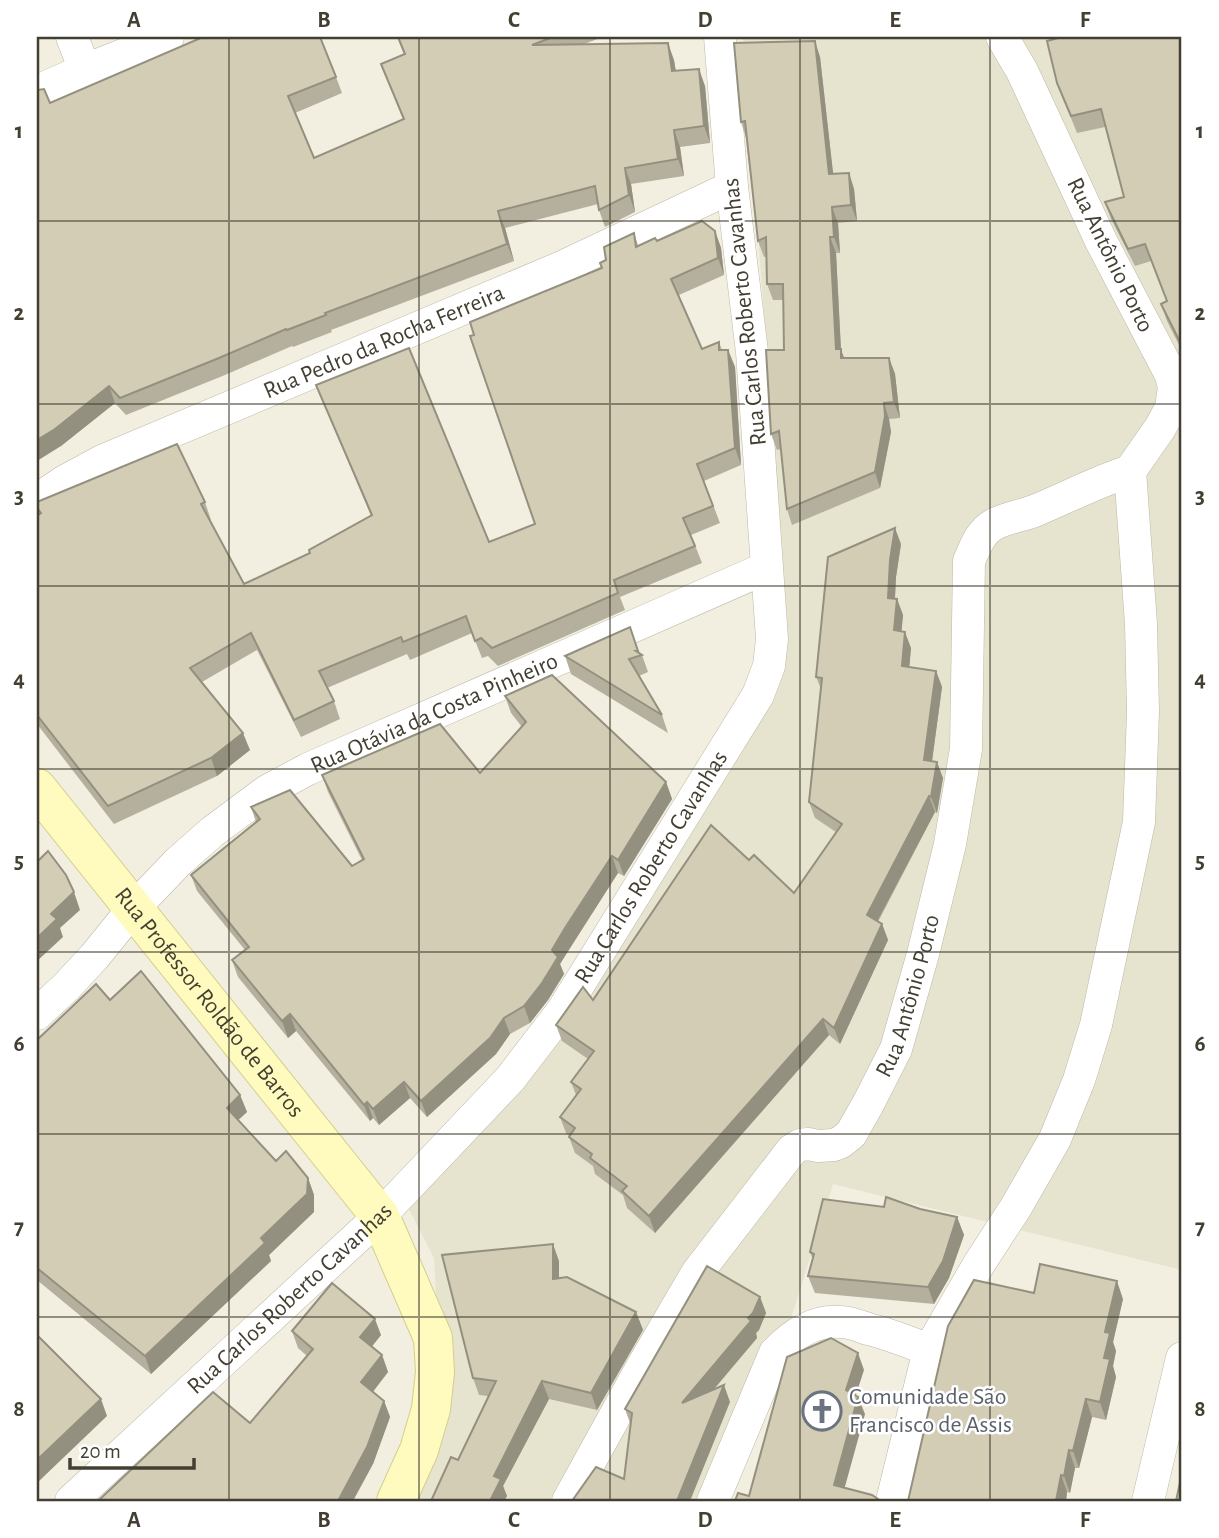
<svg xmlns="http://www.w3.org/2000/svg" width="1219" height="1538" font-family="'Alegreya Sans',sans-serif">
<rect width="100%" height="100%" fill="#f2efe1"/>
<path fill="#e6e3cf" d="M743,37H1182V1270L833,1184L795,1306L725,1501H391L441,1393L434,1258L396,1184L531,1042L788,633Z"/>
<g fill="none" stroke-linecap="round" stroke-linejoin="round">
<g stroke="#bdb9a4" stroke-width="33">
<g id="street">
<path d="M72,37L85,70"/>
<path d="M37,91L85,70L168,37"/>
<path id="s1" d="M37,500L65,481L102,461L562,267L732,187"/>
<path id="s2" d="M37,1014L66,987L94,957L133,909L178,862L212,832L267,791L308,769L766,568"/>
<path d="M929,1350L979,1264L1016,1207L1055,1139L1079,1080L1096,1025L1139,822L1143,712L1141,624L1130,471L1160,428L1171,408L1174,387L1171,375L1101,241L1022,71L1002,37"/>
<path id="s3" d="M71,1501L380,1216L510,1079L563,1010L758,695L769,666L772,639L752,352L732,187L720,37"/>
<path id="s4" d="M568,1501L642,1367L697,1273L792,1150L800,1145L808,1144L818,1146L834,1145L841,1142L851,1134L868,1104L896,1049L923,954L950,844L966,749L969,561C975,548 980,532 993,525C1005,518 1021,516 1034,511C1066,498 1096,482 1130,471"/>
<path d="M713,1501L775,1353C792,1335 814,1319 841,1322C850,1322 859,1326 868,1329C889,1334 909,1342 929,1350L892,1501"/>
<path d="M1148,1501L1182,1358"/>
</g>
</g>
<g stroke="#d4ce8e" stroke-width="40">
<g id="secondary">
<path id="s5" d="M37,788L380,1216L433,1338L435,1372L431,1409L419,1450L396,1501"/>
</g>
</g>
<use href="#street" stroke="#fff" stroke-width="32"/>
<use href="#secondary" stroke="#fffabe" stroke-width="38"/>
</g>
<g fill="#b5b09d">
<path d="M397,37H603L584,44L674,60L676,71L705,86L710,143L680,147L684,176L631,184L635,212L605,227L599,210L598,204L505,228L514,261L331,330L332,332L293,347L292,346L225,375L126,415L115,403L61,446L50,103L336,77L342,93L295,113L314,158L403,119L381,64L404,54Z"/>
<path d="M1182,37V351L1167,321L1161,304L1167,301L1151,261L1135,266L1111,219L1105,202L1124,197L1105,127L1077,133L1057,83Z"/>
<path d="M820,57L833,174L849,173L854,189L857,221L838,223L840,253H836L841,350L844,358H889L895,374L900,418L889,419L891,432L880,488L792,525L787,509L781,449L777,450L771,434L784,350V300H773L767,284V256L764,257L758,241L746,138L741,122Z"/>
<path d="M715,231L721,248L724,275L679,295L702,349L719,342L722,350H728L735,367L741,465L704,481L720,523L691,535L702,563L620,597L625,610L498,666L488,656L482,658L472,633L410,660L407,654L327,688L334,701L340,719L301,737L257,650L202,682L250,750L217,776L114,824L37,724V502H205L211,520H210L244,584L310,553L371,516L316,385L489,542L535,524L474,335L602,268L606,260L634,233L638,245Z"/>
<path d="M901,544L896,577L895,599H897L903,615L901,631L911,648L909,667L936,671L942,687L932,761L943,778L937,813L935,812L878,922L882,924L888,940L840,1044L829,1035L655,1233L627,1208L623,1195L595,1174L593,1166L575,1153L569,1137V1136L566,1133L560,1117L576,1095L571,1082L588,1059L562,1041L556,1025L593,1000L749,860L794,893L836,832L815,818L809,802L821,689L816,677Z"/>
<path d="M639,653L642,655L648,672L639,676L662,715L668,733L571,674L565,656Z"/>
<path d="M505,696L666,782L672,799L624,876L618,873L571,945L560,964L564,974L548,1000L530,1023L510,1034L496,1054L427,1117L410,1098L379,1125L373,1118L370,1121L296,1031L288,1038L238,977L232,960L245,950L197,891L191,875L256,822L251,807L352,866L362,860L328,792L322,775L480,773L522,727L511,713Z"/>
<path d="M110,1000L240,1095L247,1112L238,1120L276,1161L308,1178L314,1195V1212L269,1255L271,1261L151,1374L37,1280V1040Z"/>
<path d="M884,1207L920,1209L957,1217L964,1235L949,1278L934,1304L815,1293L808,1276L813,1260L810,1252Z"/>
<path d="M559,1261V1278L636,1312L643,1330L597,1410L549,1399L503,1486L507,1496L504,1501H431L458,1460L488,1396L479,1395L473,1378Z"/>
<path d="M1034,1293L1123,1299L1113,1342L1116,1351L1113,1366L1116,1377L1106,1420L1092,1417L1079,1468H1075L1070,1493L1067,1492L1066,1501H908Z"/>
<path d="M760,1297L766,1313L759,1330L756,1333L757,1338L713,1390L730,1402L624,1479L631,1426L625,1409Z"/>
<path d="M292,1331L381,1335L371,1347L382,1355L388,1372L373,1392L384,1401L390,1417L373,1464L250,1423L307,1356L298,1348Z"/>
</g>
<g fill="#94907f">
<path d="M815,41L820,57L835,190L829,174Z"/>
<path d="M668,43L674,60L678,88L672,71Z"/>
<path d="M699,69L705,86L710,143L704,126Z"/>
<path d="M674,130L680,147L684,176L678,159Z"/>
<path d="M625,168L631,184L635,212L629,195Z"/>
<path d="M849,173L854,189L857,221L851,205Z"/>
<path d="M832,207L838,223L840,253L834,237Z"/>
<path d="M498,211L505,228L514,261L507,244Z"/>
<path d="M715,231L721,248L724,275L718,258Z"/>
<path d="M830,237L836,253L841,350L847,365L836,349Z"/>
<path d="M728,350L735,367L741,465L735,448Z"/>
<path d="M889,358L895,374L900,418L894,402Z"/>
<path d="M109,386L115,403L61,446L37,461V440Z"/>
<path d="M884,403L889,419L891,432L880,488L875,472Z"/>
<path d="M895,528L901,544L896,577L894,615L888,598L890,560Z"/>
<path d="M897,599L903,615L900,647L894,630Z"/>
<path d="M905,632L911,648L908,682L902,666Z"/>
<path d="M936,671L942,687L930,776L924,760Z"/>
<path d="M243,733L250,750L217,776L211,758Z"/>
<path d="M937,762L943,778L937,813L931,797Z"/>
<path d="M666,782L672,799L624,876L618,860Z"/>
<path d="M929,796L935,812L872,931L867,915Z"/>
<path d="M612,856L618,873L560,964L564,974L548,1000L530,1023L524,1006L552,950Z"/>
<path d="M74,892L80,910L60,928L63,937L37,961V938L51,914Z"/>
<path d="M882,924L888,940L840,1044L834,1028Z"/>
<path d="M290,1014L296,1031L288,1038L282,1021Z"/>
<path d="M504,1018L510,1034L496,1054L427,1117L421,1101Z"/>
<path d="M823,1019L829,1035L655,1233L649,1216Z"/>
<path d="M404,1082L410,1098L379,1125L373,1109Z"/>
<path d="M240,1095L247,1112L233,1125L227,1108Z"/>
<path d="M367,1102L373,1118L370,1121L364,1105Z"/>
<path d="M308,1178L314,1195V1212L269,1255L271,1261L151,1374L145,1356L261,1238Z"/>
<path d="M957,1217L964,1235L949,1278L934,1304L928,1287Z"/>
<path d="M553,1244L559,1261V1296L553,1279Z"/>
<path d="M1117,1281L1123,1299L1113,1342L1116,1351L1113,1366L1116,1377L1106,1420L1100,1402L1105,1332Z"/>
<path d="M760,1297L766,1313L759,1330L756,1333L757,1338L688,1420L682,1403L748,1318Z"/>
<path d="M636,1312L643,1330L597,1410L591,1393Z"/>
<path d="M375,1319L381,1335L366,1354L360,1337Z"/>
<path d="M858,1353L864,1370L852,1407L846,1390Z"/>
<path d="M382,1355L388,1372L367,1399L361,1382Z"/>
<path d="M542,1381L549,1399L503,1486L507,1496L504,1501H490L494,1476Z"/>
<path d="M724,1385L730,1402L690,1501H677Z"/>
<path d="M858,1397L865,1414L841,1501L834,1485Z"/>
<path d="M101,1399L107,1416L37,1483V1460Z"/>
<path d="M1086,1399L1092,1417L1079,1468L1073,1451Z"/>
<path d="M384,1401L390,1417L373,1464L353,1501H338Z"/>
<path d="M1069,1450L1075,1468L1070,1493L1064,1476Z"/>
<path d="M1061,1475L1067,1492L1066,1501H1056Z"/>
</g>
<g fill="#d3cdb6" stroke="#94907f" stroke-width="2">
<path d="M203,37H320L336,77L288,96L314,158L404,119L381,64L405,54L398,37H553L532,45L668,43L672,71L699,69L704,126L674,130L678,159L625,168L629,195L599,210L595,186L498,211L507,244L325,313L326,315L287,330L286,329L219,358L120,398L109,386L55,429L37,440V90L44,89L50,103Z"/>
<path d="M1062,37H1182V343L1181,344L1161,304L1167,301L1145,244L1128,249L1105,202L1124,197L1101,109L1071,116L1057,83L1047,41Z"/>
<path d="M815,41L829,174L849,173L851,205L832,207L834,237H830L836,349H841V358H889L894,402L884,403L885,416L875,472L787,509L779,431L771,434L766,350H784L783,284H767L766,237L758,241L745,121L741,122L734,43Z"/>
<path d="M702,221L715,231L718,258L671,279L702,349L719,342V350H728L735,448L697,464L713,506L683,518L695,546L614,580L618,593L492,648L481,638L475,641L466,616L403,642L401,637L319,671L334,701L294,720L251,633L190,668L243,733L211,758L108,806L37,715V516L41,513L37,508V502L177,444L205,502L201,504L244,584L310,553L309,550L372,515L316,385L409,348L489,542L535,524L470,336L474,335L470,322L602,268L600,263L606,260L604,247L634,233L636,247L655,238L657,241Z"/>
<path d="M895,528L890,560L888,598L897,599L894,630L905,632L902,666L936,671L924,760L937,762L931,797L929,796L867,915L882,924L834,1028L823,1019L649,1216L622,1191L627,1186L590,1158L592,1154L569,1137L575,1128L560,1117L581,1089L571,1082L594,1051L556,1025L583,987L593,1000L711,825L749,860L754,855L794,893L842,824L809,802L822,678L816,677L828,557Z"/>
<path d="M630,627L638,651H636L642,655L629,659L662,715L565,656Z"/>
<path d="M552,675L666,782L618,860L612,856L565,928L552,950L558,957L542,983L524,1006L504,1018L490,1038L421,1101L404,1082L373,1109L367,1102L364,1105L290,1014L282,1021L232,960L249,947L191,875L260,819L251,807L290,790L352,866L364,859L322,775L440,724L480,773L526,722L505,696Z"/>
<path d="M48,851L66,875L74,892L51,914L57,919L37,938V862Z"/>
<path d="M141,971L240,1095L227,1108L276,1161L286,1151L308,1178L307,1194L261,1238L265,1243L145,1356L37,1268V1040L96,984L110,1000Z"/>
<path d="M886,1197L920,1209L957,1217L943,1261L928,1287L808,1276L814,1254L810,1252L823,1199L884,1207Z"/>
<path d="M553,1244V1279L567,1277L636,1312L591,1393L542,1381L494,1476L501,1479L490,1501H431L451,1457L458,1460L496,1381L473,1378L442,1255Z"/>
<path d="M1040,1264L1117,1281L1105,1332L1110,1333L1104,1358L1110,1359L1100,1402L1086,1399L1073,1451L1069,1450L1064,1476L1061,1475L1056,1501H908L948,1326L974,1280L1034,1293Z"/>
<path d="M707,1266L760,1297L753,1313L748,1318L751,1321L682,1403L724,1385L677,1501H572L596,1467L624,1479L632,1413L625,1409Z"/>
<path d="M332,1283L375,1319L360,1337L382,1355L361,1382L384,1401L367,1447L338,1501H98L213,1392L250,1423L313,1349L292,1331Z"/>
<path d="M37,1335L101,1399L37,1460Z"/>
<path d="M831,1338L858,1353L846,1390L858,1397L834,1485L872,1495L881,1501H893H735L738,1493L749,1496L787,1357Z"/>
<path d="M1182,1473V1501H1176Z"/>
</g>
<path fill="none" stroke="#433f32" stroke-width="2" stroke-opacity="0.55" d="M229,37V1501M419,37V1501M610,37V1501M800,37V1501M990,37V1501M37,221H1182M37,404H1182M37,586H1182M37,769H1182M37,952H1182M37,1134H1182M37,1317H1182"/>
<defs>
<g id="church-ring" transform="scale(2.0125)"><circle r="9.5" fill="#fff" stroke="#6b7280" stroke-width="1.5"/><path d="M-1.2-6h2.4v3.5h3.3v2.4h-3.3V6h-2.4V-.1h-3.3v-2.4h3.3Z" fill="#6b7280"/></g>
</defs>
<g fill-rule="evenodd">
<use href="#church-ring" x="822" y="1411"/>
</g>
<g text-anchor="middle" dominant-baseline="central" stroke-width="5" stroke-linejoin="round" paint-order="stroke">
<g font-size="24" fill="#433f32" stroke="#fff">
<text transform="translate(1110 255) rotate(64)">Rua Antônio Porto</text>
<text transform="translate(745 312) rotate(-96)">Rua Carlos Roberto Cavanhas</text>
<text stroke="none"><textPath href="#s1" startOffset="382">Rua Pedro da Rocha Ferreira</textPath></text>
<text stroke="none"><textPath href="#s2" startOffset="506">Rua Otávia da Costa Pinheiro</textPath></text>
<text stroke="none"><textPath href="#s3" startOffset="864">Rua Carlos Roberto Cavanhas</textPath></text>
<text stroke="none"><textPath href="#s4" startOffset="632">Rua Antônio Porto</textPath></text>
<text stroke="none"><textPath href="#s5" startOffset="275">Rua Professor Roldão de Barros</textPath></text>
<text stroke="none"><textPath href="#s3" startOffset="298">Rua Carlos Roberto Cavanhas</textPath></text>
</g>
<g font-size="24" fill="#5b616d" stroke="#fff" text-anchor="start">
<text x="849" y="1397">Comunidade São<tspan x="849" dy="28">Francisco de Assis</tspan></text>
</g>
</g>
<rect width="1219" height="1538" fill="none" stroke="#ffffff" stroke-width="77"/>
<path d="M70 1458v10h124v-10" fill="none" stroke="#433f32" stroke-width="3.5"/>
<text x="80" y="1458" font-size="21" fill="#433f32" stroke="#ffffff" stroke-width="5" paint-order="stroke">20 m</text>
<rect x="38" y="38" width="1142" height="1462" fill="none" stroke="#433f32" stroke-width="2.5"/>
<g font-size="23" text-anchor="middle" font-weight="bold" fill="#433f32">
<text x="134" y="27">A</text>
<text x="324" y="27">B</text>
<text x="514" y="27">C</text>
<text x="705" y="27">D</text>
<text x="895" y="27">E</text>
<text x="1085" y="27">F</text>
<text x="19" y="138">1</text>
<text x="1200" y="138">1</text>
<text x="19" y="320">2</text>
<text x="1200" y="320">2</text>
<text x="19" y="503">3</text>
<text x="1200" y="503">3</text>
<text x="19" y="686">4</text>
<text x="1200" y="686">4</text>
<text x="19" y="868">5</text>
<text x="1200" y="868">5</text>
<text x="19" y="1051">6</text>
<text x="1200" y="1051">6</text>
<text x="19" y="1234">7</text>
<text x="1200" y="1234">7</text>
<text x="19" y="1416">8</text>
<text x="1200" y="1416">8</text>
<text x="134" y="1527">A</text>
<text x="324" y="1527">B</text>
<text x="514" y="1527">C</text>
<text x="705" y="1527">D</text>
<text x="895" y="1527">E</text>
<text x="1085" y="1527">F</text>
</g>
</svg>
